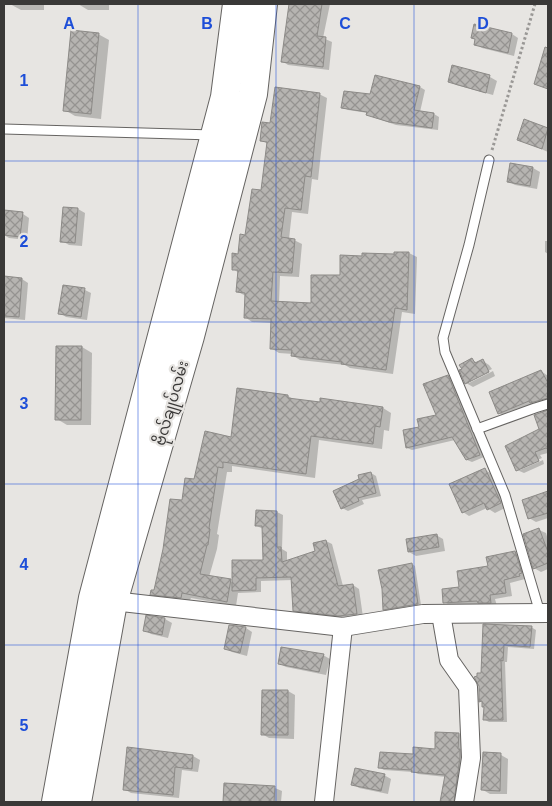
<svg xmlns="http://www.w3.org/2000/svg" width="552" height="806" font-family="Arial,'Noto Sans Myanmar',sans-serif">
<defs>
<pattern id="building-cross-hatch" width="8" height="8" patternUnits="userSpaceOnUse" patternTransform="scale(1.25)"><rect width="8" height="8" fill="#b6b4b1"/><path d="M0 0l8 8M0 8l8-8" fill="none" stroke="#959391"/></pattern>
</defs>
<rect width="100%" height="100%" fill="#e7e5e2"/>
<g fill="#0003">
<path d="M10,4H44V10H21Z"/>
<path d="M78,4H109V10H88Z"/>
<path d="M300,4H330L323,38L332,42L329,70L288,65L282,61L298,15Z"/>
<path d="M98,34L109,40L101,119L75,116L65,110Z"/>
<path d="M512,34L518,38L514,56L482,48L475,44L477,39Z"/>
<path d="M453,67L490,77L497,81L493,95L456,85L449,81Z"/>
<path d="M376,76L420,87L425,90L420,112L434,114L439,117L438,130L396,125L373,117L368,113L348,110L342,107L371,96Z"/>
<path d="M319,94L327,98L318,180L312,179L308,214L292,212L289,239L294,240L302,244L299,277L280,276L279,303L312,305L342,277L395,255V253H409L417,257L415,314L402,312L393,374L350,368L345,365L300,360L292,355L293,354L279,353L271,348L272,323L252,322L245,317L246,296L238,292L239,273L233,269L262,191L268,144L261,140L271,125Z"/>
<path d="M525,121L548,130V152L518,139Z"/>
<path d="M511,164L533,168L540,172L537,189L515,185L508,181Z"/>
<path d="M64,208L78,209L85,213L82,246L69,245L62,241Z"/>
<path d="M5,211L23,214L29,218L27,240L9,238L4,235Z"/>
<path d="M545,241H548V254L545,252Z"/>
<path d="M4,278L22,279L28,283L25,320L4,318Z"/>
<path d="M85,290L91,293L87,320L66,317L60,313Z"/>
<path d="M82,347L92,353L91,425H67L57,419Z"/>
<path d="M472,360L478,363L483,361L489,365L492,369L469,381V383L493,371L495,376L473,387L466,383Z"/>
<path d="M541,371L548,376V403L505,417L499,413Z"/>
<path d="M448,376L452,379L484,457L472,462L467,460L455,440L412,450L407,448L420,428L437,415Z"/>
<path d="M288,396L295,400L383,408L391,413L389,431L384,430L382,449L319,440L315,478L232,466V472H227L217,534L219,535L217,549L209,577L233,582L264,561L263,529L257,526L277,512L283,515L282,549L287,552V562L316,551L326,541L332,544L343,586L353,585L359,589L363,617L345,618L300,613L294,610L293,580L261,581V592L238,593L236,606L191,598L189,602L161,599L152,594L154,592L184,502L195,480L232,439Z"/>
<path d="M548,411V453L540,455L542,458L520,468V470L543,460L544,464L524,473L517,470L541,430L536,416Z"/>
<path d="M485,470L492,474L507,507L495,513L487,508L469,516L463,512Z"/>
<path d="M371,473L376,476L381,496L362,500L364,504L348,511L342,508Z"/>
<path d="M547,493L548,494V518L536,522L529,518Z"/>
<path d="M539,530L546,533L548,540V569L541,572L534,568Z"/>
<path d="M436,535L443,539L445,551L416,556L409,552Z"/>
<path d="M515,552L521,556L527,576L525,579L510,583L512,596L495,599L497,606H485L482,604L450,605L444,602L460,588Z"/>
<path d="M412,564L415,566L421,605L387,611L384,609L383,589L379,571Z"/>
<path d="M147,617L165,619L172,623L168,638L151,634L144,630Z"/>
<path d="M484,625L531,627L536,630L534,649L508,647L507,662H505L507,722H489L485,720V707L484,703L480,701Z"/>
<path d="M246,628L252,632L247,656L232,652L225,648Z"/>
<path d="M323,655L330,659L326,675L286,667L280,664Z"/>
<path d="M263,691H288L295,695L294,739L269,738L262,734Z"/>
<path d="M459,734L464,737L465,753L458,802H439H441L446,777L418,774L413,772L384,770L379,767L414,755L436,750Z"/>
<path d="M484,753L501,755L508,759L507,794H490L483,790Z"/>
<path d="M193,756L200,760L198,772L182,770L179,798L131,793L124,789Z"/>
<path d="M384,775L391,779L388,794L359,788L353,784Z"/>
<path d="M275,788L282,791L281,802H225Z"/>
</g>
<g fill="url(#building-cross-hatch)" stroke="#8c8a87">
<path d="M289,4H322L317,36L326,37L323,67L281,62Z"/>
<path d="M474,24L512,33L508,53L474,45L475,39L471,38Z"/>
<path d="M71,30L99,33L91,114L63,111Z"/>
<path d="M545,47L548,48V89L534,84Z"/>
<path d="M452,65L490,75L486,93L448,82Z"/>
<path d="M375,75L420,86L414,110L434,113L432,128L389,122L366,115L367,112L341,108L344,91L370,94Z"/>
<path d="M275,87L320,93L311,177L305,176L301,210L285,208L281,237L295,239L292,273L273,272L271,301L311,303V275H340V255L362,256V253L394,254V252H409L407,310L395,308L386,370L341,364L342,362L291,356L292,350L270,349L271,319L244,318L245,293L236,292L238,270H232V253L238,254L240,234L245,235L252,189L261,190L267,142L260,141L262,122L270,123Z"/>
<path d="M524,119L548,128L542,149L517,140Z"/>
<path d="M510,163L533,167L530,186L507,182Z"/>
<path d="M63,207L78,208L75,243L60,242Z"/>
<path d="M4,210L23,212L20,237L4,235Z"/>
<path d="M4,276L22,278L19,317L4,316Z"/>
<path d="M63,285L85,288L81,317L58,314Z"/>
<path d="M56,346H82L81,420H55Z"/>
<path d="M472,358L475,363L483,359L489,372L465,384L459,370L462,369L459,365Z"/>
<path d="M541,370L548,383V398L530,403L529,401L498,414L489,392Z"/>
<path d="M448,375L480,455L466,460L452,437L406,448L403,430L419,427L417,419L436,415L423,384Z"/>
<path d="M237,388L288,395V398L320,402V398L383,407L380,427L375,426L373,444L311,436L306,474L223,462V468L218,467L209,528L210,529L208,545H207L200,574L231,579L227,602L182,593L181,598L150,595L151,590H154L163,549L170,499L182,500L185,478L194,479L205,431L231,437Z"/>
<path d="M548,410V449L546,448L535,452L539,461L516,471L505,446L539,429L534,415Z"/>
<path d="M485,468L501,503L487,510L484,503L462,513L449,484Z"/>
<path d="M371,472L376,493L358,498L359,501L341,509L333,491L359,479L358,475Z"/>
<path d="M548,491V513L528,519L522,500Z"/>
<path d="M256,510L277,511V547H281L282,562L315,551L313,543L326,540L338,586L353,584L357,614L338,616L293,611L291,577L256,578V590L232,591V560H263L262,526H255Z"/>
<path d="M539,528L548,552V563L533,569L523,534Z"/>
<path d="M437,534L439,547L408,552L406,539Z"/>
<path d="M515,551L522,573L519,574L520,576L504,580L506,593L490,595L491,603H478L477,601L443,603L442,589L459,587L457,571L488,566L486,557Z"/>
<path d="M412,563L418,604L383,610L382,589L378,570Z"/>
<path d="M146,615L165,618L162,635L143,631Z"/>
<path d="M483,624L532,626L530,647L504,645L503,661L501,660L503,720H483L484,707H482V701L479,702V686L474,677L477,676V673H481Z"/>
<path d="M229,625L246,627L240,653L224,649Z"/>
<path d="M281,647L324,654L319,672L278,664Z"/>
<path d="M262,690H288V735H261Z"/>
<path d="M435,732L459,733L458,749H460V757L454,802H440L445,775L411,772L412,770L378,768L380,752L413,754V747L435,749Z"/>
<path d="M127,747L193,755L192,769L175,767L173,795L123,790Z"/>
<path d="M483,752L501,753L500,791L481,790Z"/>
<path d="M355,768L385,774L381,791L351,785Z"/>
<path d="M224,783L275,786L274,802H223Z"/>
</g>
<g fill="none" stroke-linecap="round" stroke-linejoin="round">
<g stroke="#666462" stroke-width="11">
<g id="service">
<path d="M4,129L213,135"/>
<path d="M489,160L469,245L443,338L445,352L505,495L540,613"/>
<path d="M477,429L535,408L548,404"/>
</g>
</g>
<g stroke="#666462" stroke-width="20">
<g id="minor">
<path d="M104,600L343,627L423,614L548,613"/>
<path d="M441,614L449,660L468,687L471,758L464,802"/>
<path d="M324,802L343,627"/>
</g>
</g>
<g stroke="#666462" stroke-width="30">
<g id="primary">
<path d="M56,802L93,598L225,97L237,4"/>
<path d="M77,802L113,602L190,336L253,94L263,4"/>
</g>
</g>
<path stroke="#9a9896" stroke-width="3" stroke-dasharray="2.5 2.5" stroke-linecap="butt" d="M492,150L535,4"/>
<use href="#service" stroke="#fff" stroke-width="9"/>
<use href="#minor" stroke="#fff" stroke-width="18"/>
<use href="#primary" stroke="#fff" stroke-width="28"/>
</g>
<path fill="none" stroke="#1d4ed8" stroke-width="1" stroke-opacity="0.55" d="M138,4V802M276,4V802M414,4V802M4,161H548M4,322H548M4,484H548M4,645H548"/>
<g text-anchor="middle" dominant-baseline="central" stroke-width="4.5" stroke-linejoin="round" paint-order="stroke">
<g font-size="15" fill="#3a3938" stroke="#e7e5e2">
<text transform="translate(171 403) rotate(-74)">ဗိုလ်ချုပ်လမ်း</text>
</g>
</g>
<g font-size="16" text-anchor="middle" font-weight="bold" fill="#1d4ed8" stroke="#e7e5e2" stroke-width="4.5" stroke-linejoin="round" paint-order="stroke">
<text x="69" y="29">A</text>
<text x="207" y="29">B</text>
<text x="345" y="29">C</text>
<text x="483" y="29">D</text>
<text x="24" y="86">1</text>
<text x="24" y="247">2</text>
<text x="24" y="409">3</text>
<text x="24" y="570">4</text>
<text x="24" y="731">5</text>
</g>
<rect width="552" height="806" fill="none" stroke="#3a3938" stroke-width="10"/>
</svg>
